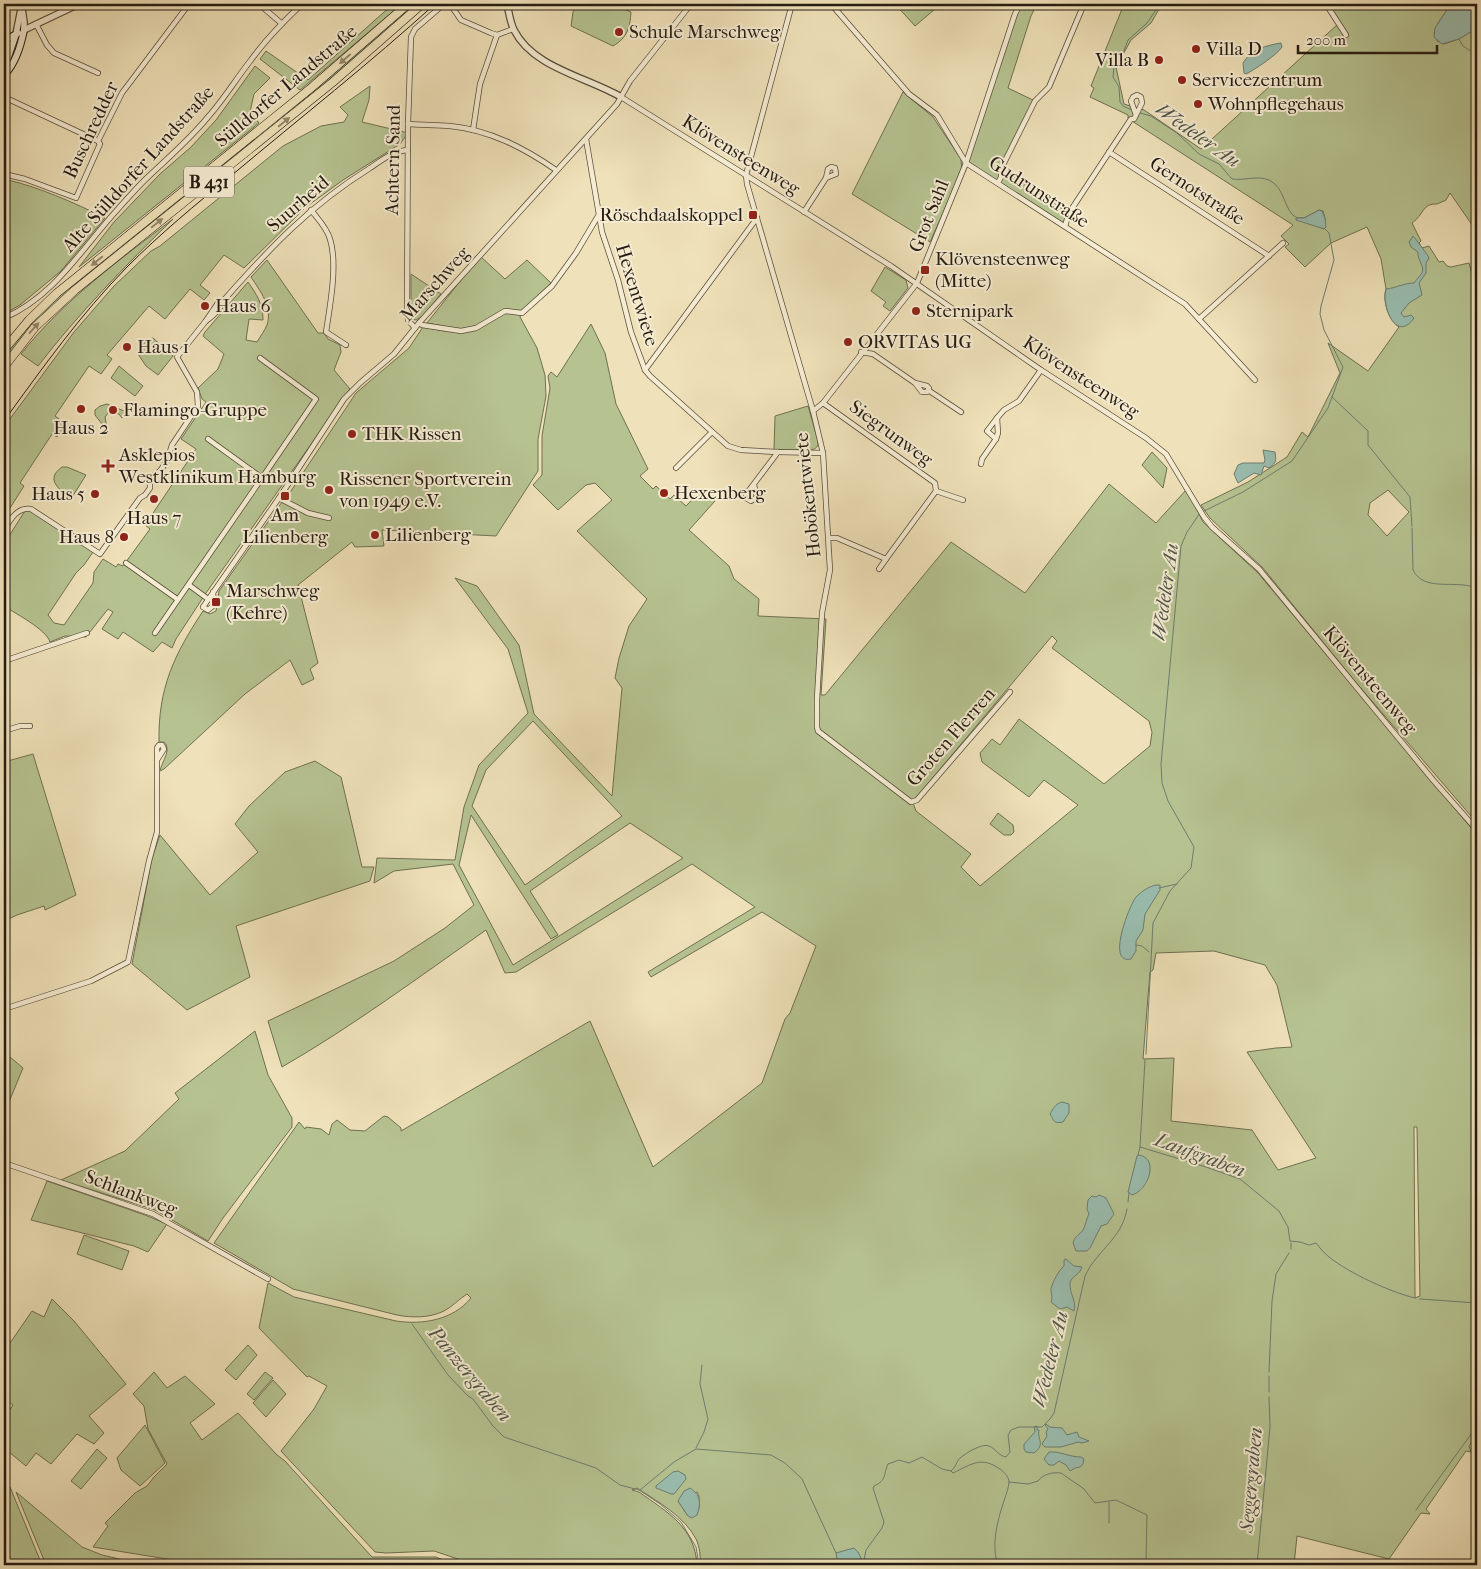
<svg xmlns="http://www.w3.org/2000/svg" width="1481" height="1569" font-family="'IM FELL French Canon',serif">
<rect width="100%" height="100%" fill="#efe1b9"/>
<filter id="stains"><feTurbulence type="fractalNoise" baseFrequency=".004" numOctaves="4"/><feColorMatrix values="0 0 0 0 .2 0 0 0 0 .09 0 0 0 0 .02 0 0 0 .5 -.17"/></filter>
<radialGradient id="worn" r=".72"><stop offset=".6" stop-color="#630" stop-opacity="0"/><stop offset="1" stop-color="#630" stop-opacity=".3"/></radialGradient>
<g fill="#b6c391" stroke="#6e7052" fill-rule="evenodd">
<path d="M393,4H402L300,90L260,59L266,51L308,80Z"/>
<path d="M412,4H417L341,71L72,288L38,319L4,360V356C22,329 46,307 71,286L319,86Z"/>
<path d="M578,4H612L631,12C630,28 627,38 613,46L571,26L573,12Z"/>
<path d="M895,4H941L915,26Z"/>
<path d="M1020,4H1037L1031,16L1008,88L1035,101L1001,169L1069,213L1065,226L966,163Z"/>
<path d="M1124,4H1162L1151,23L1131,40L1116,67L1124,104L1144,110L1201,149L1338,24L1326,4H1451L1438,23L1434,33L1437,41L1444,44L1459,39L1477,28V232L1450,193L1446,200L1437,204C1422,203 1424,215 1412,223L1421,241L1419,243L1422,248L1429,246L1439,262L1443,261L1447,266L1451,267L1469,263L1477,291V823L1353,679L1263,568L1210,518L1201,505L1248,482L1287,457L1302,432L1308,437L1340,373L1328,343L1368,371L1399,327C1389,321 1382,301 1386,289L1381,259L1367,227L1331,243L1305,267L1285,247L1289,244L1281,236L1293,225L1135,123L1128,118V115L1090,97L1094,88L1091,86ZM1319,210L1323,211L1325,218L1324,229L1296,218H1304ZM1388,490L1409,512L1387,536L1368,515L1370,503Z"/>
<path d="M255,66L270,78L254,94L250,112L259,123L79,267L114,222L160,174L191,147L216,120Z"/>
<path d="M370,86L369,100L362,122L408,133L400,144L343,180L306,207L244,268L224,255L200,285L210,293L204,300L190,289L165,319L149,306L107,355L112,359L101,374L89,366L55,416L66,424L57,437L52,434L20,483L24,486L10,508L4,504V427L74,332L114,286L151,251L160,246L283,146L321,126L344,122L348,115L340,107Z"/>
<path d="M903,92L933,117L961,159L962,171L930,242L852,194Z"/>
<path d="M4,179C39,187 73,202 105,218L61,271L20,305L4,314Z"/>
<path d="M173,219C125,266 79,313 38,366L21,354C63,301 119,260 173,219Z"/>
<path d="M480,256L505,279L527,260L551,283L523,310L520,317L537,348L545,375L546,396L538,439V471L496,536L382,530L384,546L355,547L352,542L298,585L318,663L310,669L314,679L302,685L290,660L245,694L164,769L160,771C162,761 172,750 164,742H159C158,688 174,655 203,611L210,614L216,611L219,591L282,502L285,500L356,393L409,348L423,327L444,331V326L427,323Z"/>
<path d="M267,260L318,333H324L328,339L340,345L341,352L334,370L350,389L206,593L176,639L172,648L162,642L153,652L123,632L118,639L102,629L113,612L108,609L86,637L65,636L50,642C46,629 16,614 4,606V544L23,514L27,509L93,552L84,565L76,573L48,615L54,623L64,625L93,583L94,572L103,559L116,567L118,564L123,566L150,529L145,525L196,449L181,439L206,402L202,399L198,388L218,369L224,354L203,336L205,332L248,282C257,295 263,304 263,320L249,319L246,340L257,342C260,337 265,330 267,325C273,307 260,291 251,277Z"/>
<path d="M885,267L906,280L908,288L890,311L883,306L886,302L871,291Z"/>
<path d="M411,274L441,294L423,316L416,320L412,319L411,314Z"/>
<path d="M591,324L605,353L616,404L648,469L640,476L653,489L656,486L670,499L674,495L686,506L703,488L715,501L689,530L729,566L734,579L759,599L758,616L826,619L821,695H825L951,542L1025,593L1109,484L1156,523L1187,489L1203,522L1258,573L1477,835V1435L1469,1446L1471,1452L1466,1451L1426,1509L1430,1514L1421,1513L1389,1559L1297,1536L1294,1565H701C700,1556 700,1547 696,1539C684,1516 658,1502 637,1488L632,1490L639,1492C667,1512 695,1527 697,1565H476L434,1551L386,1553L375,1552L281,1451L314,1409L327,1386L309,1376L307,1377L259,1328L268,1283L294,1297L396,1321C423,1325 453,1320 471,1298L467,1294C459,1299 452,1307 444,1311C430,1318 412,1318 397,1315L293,1289L214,1243L299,1122L305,1129L306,1127L321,1129L329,1135L332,1124L337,1120L350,1130L365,1131L384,1116L388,1117L401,1128V1131L590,1021L653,1167L762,1083L785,1019L790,1013L816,946L762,912L651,977L648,972L755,907L692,864L516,972L505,973L486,930C419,977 353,1026 282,1067L268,1021L394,961L445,928L474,905L453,864L394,871L374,883L377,858L455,860L464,807L479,765L528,713L508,649L455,578L477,586L519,645L534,714L612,796L622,688L615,678L619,658L629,626L647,599L577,531L612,500L595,483L586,485L558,510L533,485L542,475V436L550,388L548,376L551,372L557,377ZM1052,636L1057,641L1052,648L1149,721L1152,732L1150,746L1104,784L1019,719L1000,745L992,739L980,753L982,762L1029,797L1044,780L1078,805L980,886L961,867L971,854L916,811L912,800H914ZM533,721L622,816L525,885L472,806L486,770ZM471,815L551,939L558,935L530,891L630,823L683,858L513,965L459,865ZM1214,951L1265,965L1277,985L1292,1047L1276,1048L1247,1052L1316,1158L1278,1170L1252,1130L1171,1121L1174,1058L1143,1059L1150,972L1153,970L1156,953ZM1414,1127H1417L1420,1296L1415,1298ZM697,1492L699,1496V1509L688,1516L678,1501Z"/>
<path d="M153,338L173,356L158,375L146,366L138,354C140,347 146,339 153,338Z"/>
<path d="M119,366L143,386L135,396L111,378Z"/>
<path d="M107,404L129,413L122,418L119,414L109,412L105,417L107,428L106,429L95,415V410L100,406Z"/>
<path d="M808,406L818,441C819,446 816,449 811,450H774L775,416Z"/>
<path d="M1152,452L1167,468L1163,488L1142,465Z"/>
<path d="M62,467H67L86,475L71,499C60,489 44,480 62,467Z"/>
<path d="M33,754L76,895L45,910L44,906L17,915L4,921V762Z"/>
<path d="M315,761L341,777L362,867H374L370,881L236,926L250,977L187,1010L132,964L152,858L160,835L210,895L258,852L235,824L249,806L285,772Z"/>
<path d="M998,813L1013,825L1014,832L1011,835H1004L990,824Z"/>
<path d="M255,1031L268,1075L292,1118V1127L223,1218L208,1241L155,1210L61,1180L125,1151L179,1099L175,1093Z"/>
<path d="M4,1052L23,1068L4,1114Z"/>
<path d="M47,1181L145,1215L167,1224L148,1252L134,1246L31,1220Z"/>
<path d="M84,1235L129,1251L122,1270L77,1254Z"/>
<path d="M52,1299L74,1321L126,1384L89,1416L104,1433L94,1444L77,1434L51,1464L36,1453L26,1466L9,1452L4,1458V1418L13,1405L4,1398V1340L10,1343L32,1311L44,1317Z"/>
<path d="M248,1345L257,1355L236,1380L225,1370Z"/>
<path d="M154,1372L167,1388L185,1376L215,1404L190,1423L202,1440L238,1413L277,1455L285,1461L372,1557H436L455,1565H204L93,1547L108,1526L105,1523L135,1493L147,1486L154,1477L167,1464L148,1429L144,1406L133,1394Z"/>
<path d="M265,1372L273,1378L254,1400L247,1394Z"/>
<path d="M273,1380L286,1394L266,1417L253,1403Z"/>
<path d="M145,1425L165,1463L140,1486L121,1470L117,1458Z"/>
<path d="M97,1449L107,1458L81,1489L71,1481Z"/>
<path d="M4,1481L10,1487L42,1565H4Z"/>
<path d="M16,1492L82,1547L102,1555L145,1565H46Z"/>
</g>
<g fill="#9abeb0" stroke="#6c7d71">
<path d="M1451,4H1477V28L1459,39L1442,44L1434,37L1435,28Z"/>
<path d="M1281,43L1282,47C1277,55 1254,70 1246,74L1244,73L1243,63C1250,50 1267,45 1281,43Z"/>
<path d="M1319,210L1322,211L1325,218L1326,227L1324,229L1296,220V218H1304Z"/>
<path d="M1413,236C1415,238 1428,255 1429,258L1426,263V273L1419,283L1422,295L1409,303L1401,313L1404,317L1411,315L1414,318C1396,344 1381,305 1386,289C1396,288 1404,283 1414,283C1416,280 1420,276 1422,273C1425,266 1417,260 1418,252L1411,247L1409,242Z"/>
<path d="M1263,450L1275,452C1276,461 1277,462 1269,468L1264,466L1261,475L1254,473L1238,483L1234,474L1238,465L1243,463H1264L1265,460Z"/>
<path d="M1156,885H1160V890L1145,914L1143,930L1136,941V951L1131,959C1106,965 1129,906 1136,897C1142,891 1148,887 1156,885Z"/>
<path d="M1062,1102L1069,1104V1113L1063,1122C1054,1124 1054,1121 1050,1114C1054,1108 1054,1105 1062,1102Z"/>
<path d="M1139,1155C1159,1158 1149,1190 1132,1195L1128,1192L1137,1156Z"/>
<path d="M1099,1195L1106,1198L1114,1214L1107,1224L1101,1226L1090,1248L1087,1251H1076L1073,1243C1075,1235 1080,1235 1083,1230C1086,1225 1086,1219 1089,1214L1087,1209L1088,1200L1092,1196L1096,1197Z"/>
<path d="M1066,1259L1074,1266L1082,1267C1080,1275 1072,1275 1070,1283C1069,1293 1077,1301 1074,1311L1067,1307L1060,1309L1051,1302C1053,1296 1051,1295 1051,1289C1052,1283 1059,1270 1064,1266V1260Z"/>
<path d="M1046,1424L1050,1427L1062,1428L1067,1435L1077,1432L1079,1437L1089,1441L1082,1443L1078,1442L1061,1447H1045L1042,1444L1047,1436L1046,1432L1048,1429L1045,1425Z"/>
<path d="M1037,1426V1430H1039C1037,1440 1046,1444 1034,1453L1026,1452L1024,1449V1444L1035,1432L1034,1427Z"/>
<path d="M1049,1452C1060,1451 1069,1457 1081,1457L1084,1459L1083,1464L1080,1467L1075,1468L1070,1471L1066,1465L1059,1461L1054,1465H1049L1044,1459Z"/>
<path d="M678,1471L685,1475L686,1479L674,1494H671L656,1488V1486L673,1472Z"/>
<path d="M690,1488C701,1495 701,1504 697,1515L692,1518L688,1516L678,1501L684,1491Z"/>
<path d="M854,1548L858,1552L862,1560L860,1565H838L836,1553Z"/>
</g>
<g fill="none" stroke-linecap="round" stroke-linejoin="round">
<g stroke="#6c7d71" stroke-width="1">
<path d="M1459,39L1463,46L1477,55"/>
<path d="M1132,110L1123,106L1120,102L1119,87L1113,77L1114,66L1122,56L1128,40L1147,23L1160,4"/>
<path d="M1140,113L1151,116L1177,133L1199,154L1219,164L1232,179C1244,181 1257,175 1269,180C1286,188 1283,211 1297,218"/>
<path d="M1332,397L1368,431V445L1410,497L1412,526"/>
<path d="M1412,528L1413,570C1424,592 1454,580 1473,587"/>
<path d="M1475,587L1477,588"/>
<path d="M1159,888L1177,884"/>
<path d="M1136,945L1142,946L1149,952"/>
<path d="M1146,1054L1153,923L1170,891L1191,868L1194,847L1168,801L1162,783L1161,764L1181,546L1187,532L1200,513L1243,492L1292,461L1328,408L1343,367L1324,330L1320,314L1321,306L1334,260L1329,233L1324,228"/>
<path d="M1140,1147L1206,1167L1240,1179L1279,1211L1288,1227L1290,1241L1300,1242L1309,1245L1316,1243C1320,1248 1324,1253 1329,1257C1349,1273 1390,1292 1415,1298"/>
<path d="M1138,1155L1140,1147L1145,1060"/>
<path d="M1128,1202L1129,1193"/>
<path d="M1291,1249V1243"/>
<path d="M1420,1299L1477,1303"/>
<path d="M412,1324L448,1375L468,1396L473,1399L493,1426L504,1437L596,1468L620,1485L639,1490L660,1504L681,1522L696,1547L699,1565"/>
<path d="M1269,1372L1272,1301L1276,1274L1289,1253"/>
<path d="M1269,1392V1376"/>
<path d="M696,1448L704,1432L708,1419L700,1384L702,1365"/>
<path d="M951,1471L953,1473C972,1464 981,1456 1000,1469C1004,1472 1008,1476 1009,1481C1009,1488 1005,1497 1003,1504C997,1522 991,1547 998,1565"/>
<path d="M1009,1482L1028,1484L1038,1481C1043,1474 1053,1472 1061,1473L1084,1489L1095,1503L1116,1500L1147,1515L1146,1565"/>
<path d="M640,1490L674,1462L696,1449L771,1455L785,1463L802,1479L836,1553"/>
<path d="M1109,1502V1523"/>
<path d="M1416,1510L1477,1426"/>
<path d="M863,1565L866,1550L882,1528L884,1522L873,1488L874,1486C887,1480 883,1475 888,1464L899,1460L909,1463L922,1457L942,1469L951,1471C956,1467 956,1462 960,1458C966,1453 982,1443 989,1446C996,1449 999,1456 1006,1457L1010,1452L1008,1435L1011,1430L1019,1427H1042L1050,1419L1054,1413L1085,1276C1097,1250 1122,1239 1127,1209"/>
<path d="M1257,1565L1270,1427L1269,1397"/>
</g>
<g stroke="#584d3c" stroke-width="6">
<g id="minor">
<path d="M259,4L281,23"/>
<path d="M450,4L461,20L491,33L497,35L513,29"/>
<path d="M792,4L746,175L747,184L813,411L823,453L830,570L822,613L817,699V727L818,731L911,802L917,800L1010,692"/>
<path d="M831,4L909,94L937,115L966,163L1185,304L1255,380"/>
<path d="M1326,4L1346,35"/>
<path d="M36,24L47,45L54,53L98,73"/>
<path d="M4,97L98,141"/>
<path d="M621,97L891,266L1041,370L1146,438L1166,454L1204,517L1212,527L1259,569L1433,780L1477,830"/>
<path d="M408,124C422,125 436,125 450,126C490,130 524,148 556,170"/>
<path d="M473,130L480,84L497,35"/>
<path d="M586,139L602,232L618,280L631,332L645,370L650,376L728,446L741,450L778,452L823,453"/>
<path d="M1109,152L1269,256"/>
<path d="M4,174L25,179L76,198L100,144L98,141L122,93L189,4"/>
<path d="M998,183L1001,177V169L1035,101L1049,87L1084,4"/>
<path d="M311,210C318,219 327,228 330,239C338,264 330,306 326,332L346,345"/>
<path d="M804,212L826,178L828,169L831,167L835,168L836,174L826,178"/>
<path d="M1065,226L1069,213L1131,119H1134L1142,103L1141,97L1137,95L1133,97L1131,101L1136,115"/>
<path d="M4,318C54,297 82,248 118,209C128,198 138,186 149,176C169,157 190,139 208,117C224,99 236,79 251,60C266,39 284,21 302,4"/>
<path d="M1199,319L1283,243"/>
<path d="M206,321C213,316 220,310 223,301C270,248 309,206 370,168C382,160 393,151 408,150"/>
<path d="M419,323L422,325L461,331L476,328L505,311L522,313L552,286L576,253L598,216"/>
<path d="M415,328L408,320L407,313L408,124L411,37L415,29L444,4"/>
<path d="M861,352L873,354L915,383L922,392H927L929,388L927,386L915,383"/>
<path d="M260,358L316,399L262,478"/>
<path d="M645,370L757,218"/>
<path d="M928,390L961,412"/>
<path d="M823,403L935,483L936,491L886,559L837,538H829"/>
<path d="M813,411L823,403L917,283L966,163L1015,14L1020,4"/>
<path d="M997,418L1004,410L1019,401L1041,370"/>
<path d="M997,418L998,433L996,439L987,431Z"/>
<path d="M981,464L982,459L996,439"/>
<path d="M676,468L712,432"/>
<path d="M754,485L757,497L751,501L746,498L747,493L778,452"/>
<path d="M936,491L963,500"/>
<path d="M279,498L308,513L329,518"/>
<path d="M4,530C10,520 17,507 31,509L100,554L140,498L145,495L150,488V481L153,476L160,471L167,461L172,445L198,406L197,392L177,357L205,322L218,303L223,301"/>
<path d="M126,563L177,599"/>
<path d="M879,569L886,559"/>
<path d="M189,585L208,599"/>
<path d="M213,592L214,605L208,610L203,607L279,498L344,399L360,383L394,354L419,323L617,104L630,81L691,4"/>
<path d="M155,633L262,478L208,439"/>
<path d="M4,661L87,633"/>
<path d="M4,731L20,726H30"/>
<path d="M4,1009L91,981L128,962L149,861L157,832V748L159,745H162L164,749L157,760"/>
<path d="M4,1163L153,1214L268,1279"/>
</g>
</g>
<g stroke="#584d3c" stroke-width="8">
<g id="tertiary">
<path d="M507,4C509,12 510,22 514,30C533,68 587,77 621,97"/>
<path d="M22,9L24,22V30"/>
<path d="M24,30L79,4"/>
<path d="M16,34L22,4"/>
</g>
</g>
<g stroke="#261c13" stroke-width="8">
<g id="secondary">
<path d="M4,41L18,33"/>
<path d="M6,73C16,62 21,45 24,30"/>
<path d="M4,82L7,60L16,34"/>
</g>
</g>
<g stroke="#261c13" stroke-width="9">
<g id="trunk">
<path d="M4,350L29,320L57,293L311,88L408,4"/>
<path d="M4,367L35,327L75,290L333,82L422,4"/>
</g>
</g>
<use href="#minor" stroke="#f5ecd2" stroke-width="4.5"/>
<use href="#tertiary" stroke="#f5ecd2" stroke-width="5.5"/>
<use href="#secondary" stroke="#f5ecd2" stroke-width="6"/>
<use href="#trunk" stroke="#efe1b9" stroke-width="8"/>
<path stroke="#261c13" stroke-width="1" d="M4,421C43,367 81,314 127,267C160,234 196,204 232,175C300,118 370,63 435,4"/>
</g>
<defs><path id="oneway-solid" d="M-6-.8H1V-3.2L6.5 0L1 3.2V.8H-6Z" transform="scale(1.25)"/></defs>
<g fill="#95886e">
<use href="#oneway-solid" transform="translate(345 59) rotate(139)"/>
<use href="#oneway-solid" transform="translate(284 122) rotate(-39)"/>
<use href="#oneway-solid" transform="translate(157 223) rotate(-39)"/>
<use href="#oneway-solid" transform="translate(97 261) rotate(141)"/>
<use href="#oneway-solid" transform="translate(34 328) rotate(-48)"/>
</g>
<g fill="#8f2418" stroke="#f5ecd2" stroke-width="2">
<circle cx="619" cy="32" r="5"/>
<circle cx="1196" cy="49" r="5"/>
<circle cx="1159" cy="60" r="5"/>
<circle cx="1182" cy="80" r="5"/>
<circle cx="1198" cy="104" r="5"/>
<rect x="748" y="210" width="10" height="10" rx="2.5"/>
<rect x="920" y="265" width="10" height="10" rx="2.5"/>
<circle cx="205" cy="306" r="5"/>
<circle cx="916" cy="311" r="5"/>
<circle cx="848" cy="342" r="5"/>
<circle cx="127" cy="347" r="5"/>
<circle cx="81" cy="409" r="5"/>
<circle cx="113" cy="410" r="5"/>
<circle cx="352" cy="434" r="5"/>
<path d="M105.5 458.5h5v5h5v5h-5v5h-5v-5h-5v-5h5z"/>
<circle cx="329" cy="490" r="5"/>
<circle cx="664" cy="493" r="5"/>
<circle cx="95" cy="494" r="5"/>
<rect x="280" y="491" width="10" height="10" rx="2.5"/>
<circle cx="154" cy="499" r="5"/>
<circle cx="375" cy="535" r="5"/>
<circle cx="124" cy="537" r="5"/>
<rect x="211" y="597" width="10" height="10" rx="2.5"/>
</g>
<g text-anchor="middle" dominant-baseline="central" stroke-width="4" stroke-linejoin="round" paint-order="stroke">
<rect fill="#f5ecd2" stroke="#645a4c" stroke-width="1" x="184" y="166.5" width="50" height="31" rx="4"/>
<g font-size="18" font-weight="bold" fill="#261c13">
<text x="209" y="182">B 431</text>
</g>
<g font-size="19" fill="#261c13" stroke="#f5ecd2" text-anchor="start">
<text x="629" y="32">Schule Marschweg</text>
<text x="1206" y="49">Villa D</text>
<text x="1149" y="60" text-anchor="end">Villa B</text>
<text x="1192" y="80">Servicezentrum</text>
<text x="1208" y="104">Wohnpflegehaus</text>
<text x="743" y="215" text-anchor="end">Röschdaalskoppel</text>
<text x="935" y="259">Klövensteenweg<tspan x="935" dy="22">(Mitte)</tspan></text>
<text x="215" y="306">Haus 6</text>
<text x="926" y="311">Sternipark</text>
<text x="858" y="342">ORVITAS UG</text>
<text x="137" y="347">Haus 1</text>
<text x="123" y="410">Flamingo-Gruppe</text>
<text x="81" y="428" text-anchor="middle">Haus 2</text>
<text x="362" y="434">THK Rissen</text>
<text x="119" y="455">Asklepios<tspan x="119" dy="22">Westklinikum Hamburg</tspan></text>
<text x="339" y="479">Rissener Sportverein<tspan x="339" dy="22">von 1949 e.V.</tspan></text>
<text x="674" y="493">Hexenberg</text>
<text x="85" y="494" text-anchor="end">Haus 5</text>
<text x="285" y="515" text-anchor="middle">Am<tspan x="285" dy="22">Lilienberg</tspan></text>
<text x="154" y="518" text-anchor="middle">Haus 7</text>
<text x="385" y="535">Lilienberg</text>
<text x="114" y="537" text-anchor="end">Haus 8</text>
<text x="226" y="591">Marschweg<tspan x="226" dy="22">(Kehre)</tspan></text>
</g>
<g font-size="19" fill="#261c13" stroke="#f5ecd2">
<text transform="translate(286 86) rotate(-40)">Sülldorfer Landstraße</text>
<text transform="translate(91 130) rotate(-65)">Buschredder</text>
<text transform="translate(741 155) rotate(32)">Klövensteenweg</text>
<text transform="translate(393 160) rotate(-89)">Achtern Sand</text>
<text transform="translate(138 169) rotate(-48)">Alte Sülldorfer Landstraße</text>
<text transform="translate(1197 191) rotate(33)">Gernotstraße</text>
<text transform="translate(1039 192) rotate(33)">Gudrunstraße</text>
<text transform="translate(298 204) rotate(-41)">Suurheid</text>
<text transform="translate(929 216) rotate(-68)">Grot Sahl</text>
<text transform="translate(435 284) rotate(-48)">Marschweg</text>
<text transform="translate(637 295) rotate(73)">Hexentwiete</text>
<text transform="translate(1081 377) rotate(33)">Klövensteenweg</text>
<text transform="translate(891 433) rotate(36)">Siegrunweg</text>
<text transform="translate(808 495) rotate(-96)">Hobökentwiete</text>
<text transform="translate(1370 680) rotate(50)">Klövensteenweg</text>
<text transform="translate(951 737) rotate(-49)">Groten Flerren</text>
<text transform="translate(131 1193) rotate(21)">Schlankweg</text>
</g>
<g font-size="20" font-style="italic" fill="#4f554a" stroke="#f5ecd2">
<text transform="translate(1198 135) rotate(35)">Wedeler Au</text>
<text transform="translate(1165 592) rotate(-82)">Wedeler Au</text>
<text transform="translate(1200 1155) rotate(20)">Laufgraben</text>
<text transform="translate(1050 1359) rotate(-76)">Wedeler Au</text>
<text transform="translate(470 1374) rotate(50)">Panzergraben</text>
<text transform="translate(1251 1480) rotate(-85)">Seggergraben</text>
</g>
</g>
<rect width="1481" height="1569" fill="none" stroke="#efe1b9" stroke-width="20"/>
<rect x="5" y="5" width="1471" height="1559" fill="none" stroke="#261c13" stroke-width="2.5"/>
<rect x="10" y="10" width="1461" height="1549" fill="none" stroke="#261c13"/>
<path d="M1298 45v8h139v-8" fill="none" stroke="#261c13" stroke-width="2.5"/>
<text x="1306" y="45" font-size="15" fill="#261c13" stroke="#f5ecd2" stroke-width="4" paint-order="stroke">200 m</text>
<rect width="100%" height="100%" filter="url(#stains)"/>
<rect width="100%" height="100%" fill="url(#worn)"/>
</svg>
